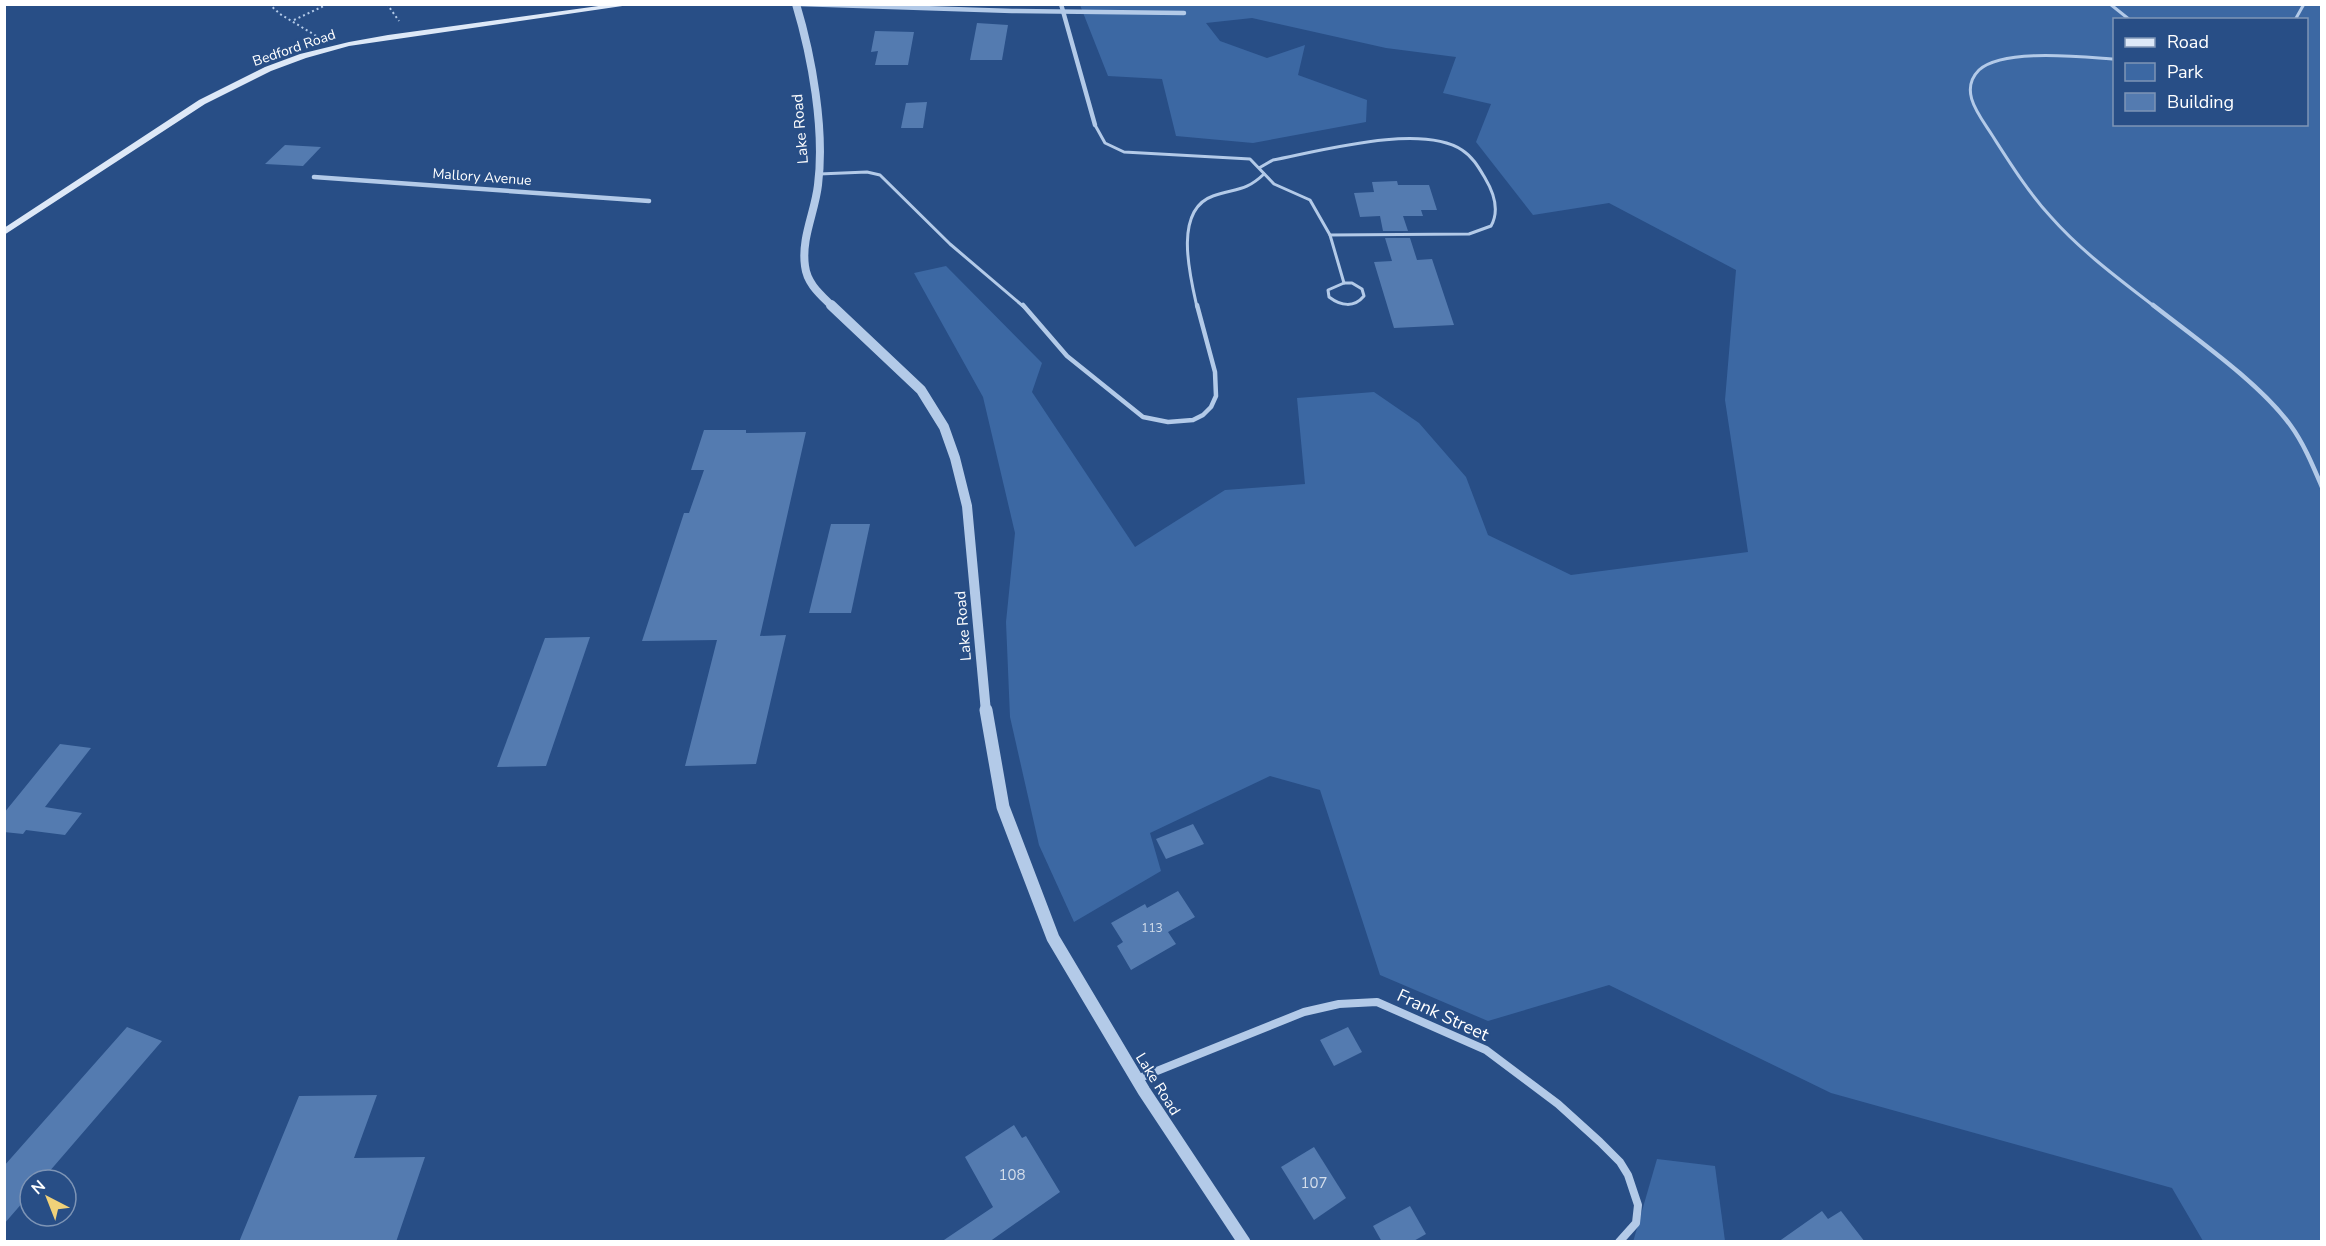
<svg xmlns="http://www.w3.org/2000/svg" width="2326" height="1246" font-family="'Nunito Sans',sans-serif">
<rect width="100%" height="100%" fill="#284e86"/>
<g fill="#3c68a3" fill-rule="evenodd">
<path d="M1080,5H2321V1241H2203L2172,1188L1831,1093L1609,985L1488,1021L1380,975L1320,790L1270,776L1150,833L1161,871L1074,922L1039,845L1010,717L1006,622L1015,533L983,397L914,273L946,266L1042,363L1032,392L1135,547L1225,490L1305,484L1297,398L1374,392L1419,423L1466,477L1488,535L1571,575L1748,552L1725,400L1736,270L1609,203L1533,215L1476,142L1491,104L1443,93L1456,57L1386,48L1252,18L1206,23L1220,41L1267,58L1305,45L1298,75L1367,100L1366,122L1253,143L1176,136L1162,79L1108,76ZM2114,20H2306V124H2114Z"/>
<path d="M1657,1159L1715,1166L1725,1241L1633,1242Z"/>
</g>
<g fill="#547bb0">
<path d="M977,23L1008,25L1002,60H970Z"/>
<path d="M875,31L914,32L908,65H875L878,51L871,52Z"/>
<path d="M927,102L923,128H901L906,103Z"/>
<path d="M285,145L321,147L303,166L265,164Z"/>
<path d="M1397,181L1398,185H1429L1437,210H1421L1423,216H1403L1408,231H1383L1380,216L1360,217L1354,193L1374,192L1372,182Z"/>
<path d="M1385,238H1410L1417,260L1432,259L1454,325L1394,328L1374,262L1392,261Z"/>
<path d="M704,430H746V433L806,432L760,636L786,635L756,764L685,766L717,640L642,641L684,513H689L704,470H691Z"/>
<path d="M831,524H870L851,613H809Z"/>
<path d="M590,637L546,766L497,767L545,638Z"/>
<path d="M60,744L91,748L45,807L82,813L65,835L26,830L23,834L4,832V813Z"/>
<path d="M1193,824L1204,844L1166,859L1156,839Z"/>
<path d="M1178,891L1195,917L1168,932L1176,944L1131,970L1117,946L1123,942L1111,923L1145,904L1147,908Z"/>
<path d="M127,1027L162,1041L42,1180H30V1194L4,1224V1166Z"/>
<path d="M1348,1027L1362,1052L1334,1066L1320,1040Z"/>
<path d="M377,1095L354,1158L425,1157L396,1242H239L299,1096Z"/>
<path d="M1014,1125L1022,1138L1026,1136L1060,1192L989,1242H941L993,1207L965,1157Z"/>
<path d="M1314,1147L1346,1198L1314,1220L1281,1167Z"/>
<path d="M1410,1206L1426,1234L1412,1242H1382L1373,1226Z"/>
<path d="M1822,1211L1828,1219L1841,1211L1865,1242H1778Z"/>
</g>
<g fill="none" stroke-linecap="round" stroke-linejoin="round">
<g stroke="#b3cae8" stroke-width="2" stroke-dasharray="2 3" stroke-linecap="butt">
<path d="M269,4L280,14L318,37"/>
<path d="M387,4L399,21"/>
<path d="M294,20L328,4"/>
</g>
<g stroke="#b3cae8" stroke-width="3">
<path d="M2110,4L2130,20"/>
<path d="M2295,20L2304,4"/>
<path d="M2114,59C2083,57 2003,48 1979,70C1958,91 1980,116 1992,135C2010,163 2028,192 2051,217C2081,251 2119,279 2155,307"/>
<path d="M1095,125L1105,143L1124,152L1250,159L1274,184L1310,200L1330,235L1469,234L1491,226C1500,210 1494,193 1485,178C1479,168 1473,157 1462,150C1421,123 1320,151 1273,160L1259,168"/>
<path d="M819,174L867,172L880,175L950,244L1024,307"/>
<path d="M1330,235L1344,283"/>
<path d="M1344,283H1352L1362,289L1364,296C1354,308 1341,306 1329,297L1328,290Z"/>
<path d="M1197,307C1190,276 1173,210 1213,196C1236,188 1245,192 1264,174"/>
</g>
<g stroke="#b3cae8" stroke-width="4.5">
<path d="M1023,305L1067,356L1143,417L1168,422L1193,420L1203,415L1211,407L1216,396L1215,372L1197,305"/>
<path d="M2153,305C2195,338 2260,383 2291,426C2304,444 2313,466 2322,487"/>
</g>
<g stroke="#b3cae8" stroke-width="4.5">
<path d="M800,4L1012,11L1184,13"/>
<path d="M1061,4L1095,125"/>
<path d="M314,177L649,201"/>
</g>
<path stroke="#b3cae8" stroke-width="8" d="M1137,1079L1304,1012L1339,1004L1377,1002L1486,1050L1558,1104L1600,1142L1620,1162L1628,1175L1638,1205L1636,1223L1619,1242"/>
<path stroke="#b3cae8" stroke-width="8" d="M796,4C812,57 825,130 818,185C815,212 801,238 805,266C807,284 821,295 833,307"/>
<path stroke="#b3cae8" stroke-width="10" d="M831,305L921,390L944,427L955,458L967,506L986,712"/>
<path stroke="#b3cae8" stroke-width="13" d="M986,710L1003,807L1053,938L1144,1091L1244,1242"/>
<path fill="#dde8f7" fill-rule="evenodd" d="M613,4H636L349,46L306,58L271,71L205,104L4,235V228L199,100L265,67L300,54L349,42L388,35Z"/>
</g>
<g text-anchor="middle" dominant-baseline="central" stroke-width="4.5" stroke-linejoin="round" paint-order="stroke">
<g font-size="12" fill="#d4deeb">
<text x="1152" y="928">113</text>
</g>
<g font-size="14" fill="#fff" stroke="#284e86">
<text transform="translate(294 48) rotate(-19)">Bedford Road</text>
<text transform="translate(482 177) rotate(4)">Mallory Avenue</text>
</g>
<g font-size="15" fill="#fff" stroke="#284e86">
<text transform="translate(800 129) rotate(-95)">Lake Road</text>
<text transform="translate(963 626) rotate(-95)">Lake Road</text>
<text transform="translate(1158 1084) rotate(58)">Lake Road</text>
</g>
<g font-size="15" fill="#d4deeb">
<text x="1012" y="1175">108</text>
<text x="1314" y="1183">107</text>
</g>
<g font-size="18" fill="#fff" stroke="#284e86">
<text transform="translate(1443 1015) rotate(25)">Frank Street</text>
</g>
</g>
<rect width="2326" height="1246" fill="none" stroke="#ffffff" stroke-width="12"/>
<rect x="2113" y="18" width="195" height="108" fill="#284e86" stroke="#7e95b6" stroke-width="1.5"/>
<rect x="2125" y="38" width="30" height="9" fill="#dde8f7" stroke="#7e95b6" stroke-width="1.5"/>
<text x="2167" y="48" font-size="18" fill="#ffffff">Road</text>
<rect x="2125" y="63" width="30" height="18" fill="#3c68a3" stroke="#7e95b6" stroke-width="1.5"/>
<text x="2167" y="78" font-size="18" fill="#ffffff">Park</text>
<rect x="2125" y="93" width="30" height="18" fill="#547bb0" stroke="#7e95b6" stroke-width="1.5"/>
<text x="2167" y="108" font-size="18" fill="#ffffff">Building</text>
<g transform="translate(48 1198) rotate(318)"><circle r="28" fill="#284e86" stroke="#7e95b6" stroke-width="1.5"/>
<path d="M0-4.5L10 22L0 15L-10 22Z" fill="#f0d179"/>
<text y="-9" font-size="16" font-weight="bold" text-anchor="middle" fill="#ffffff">N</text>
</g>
</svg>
